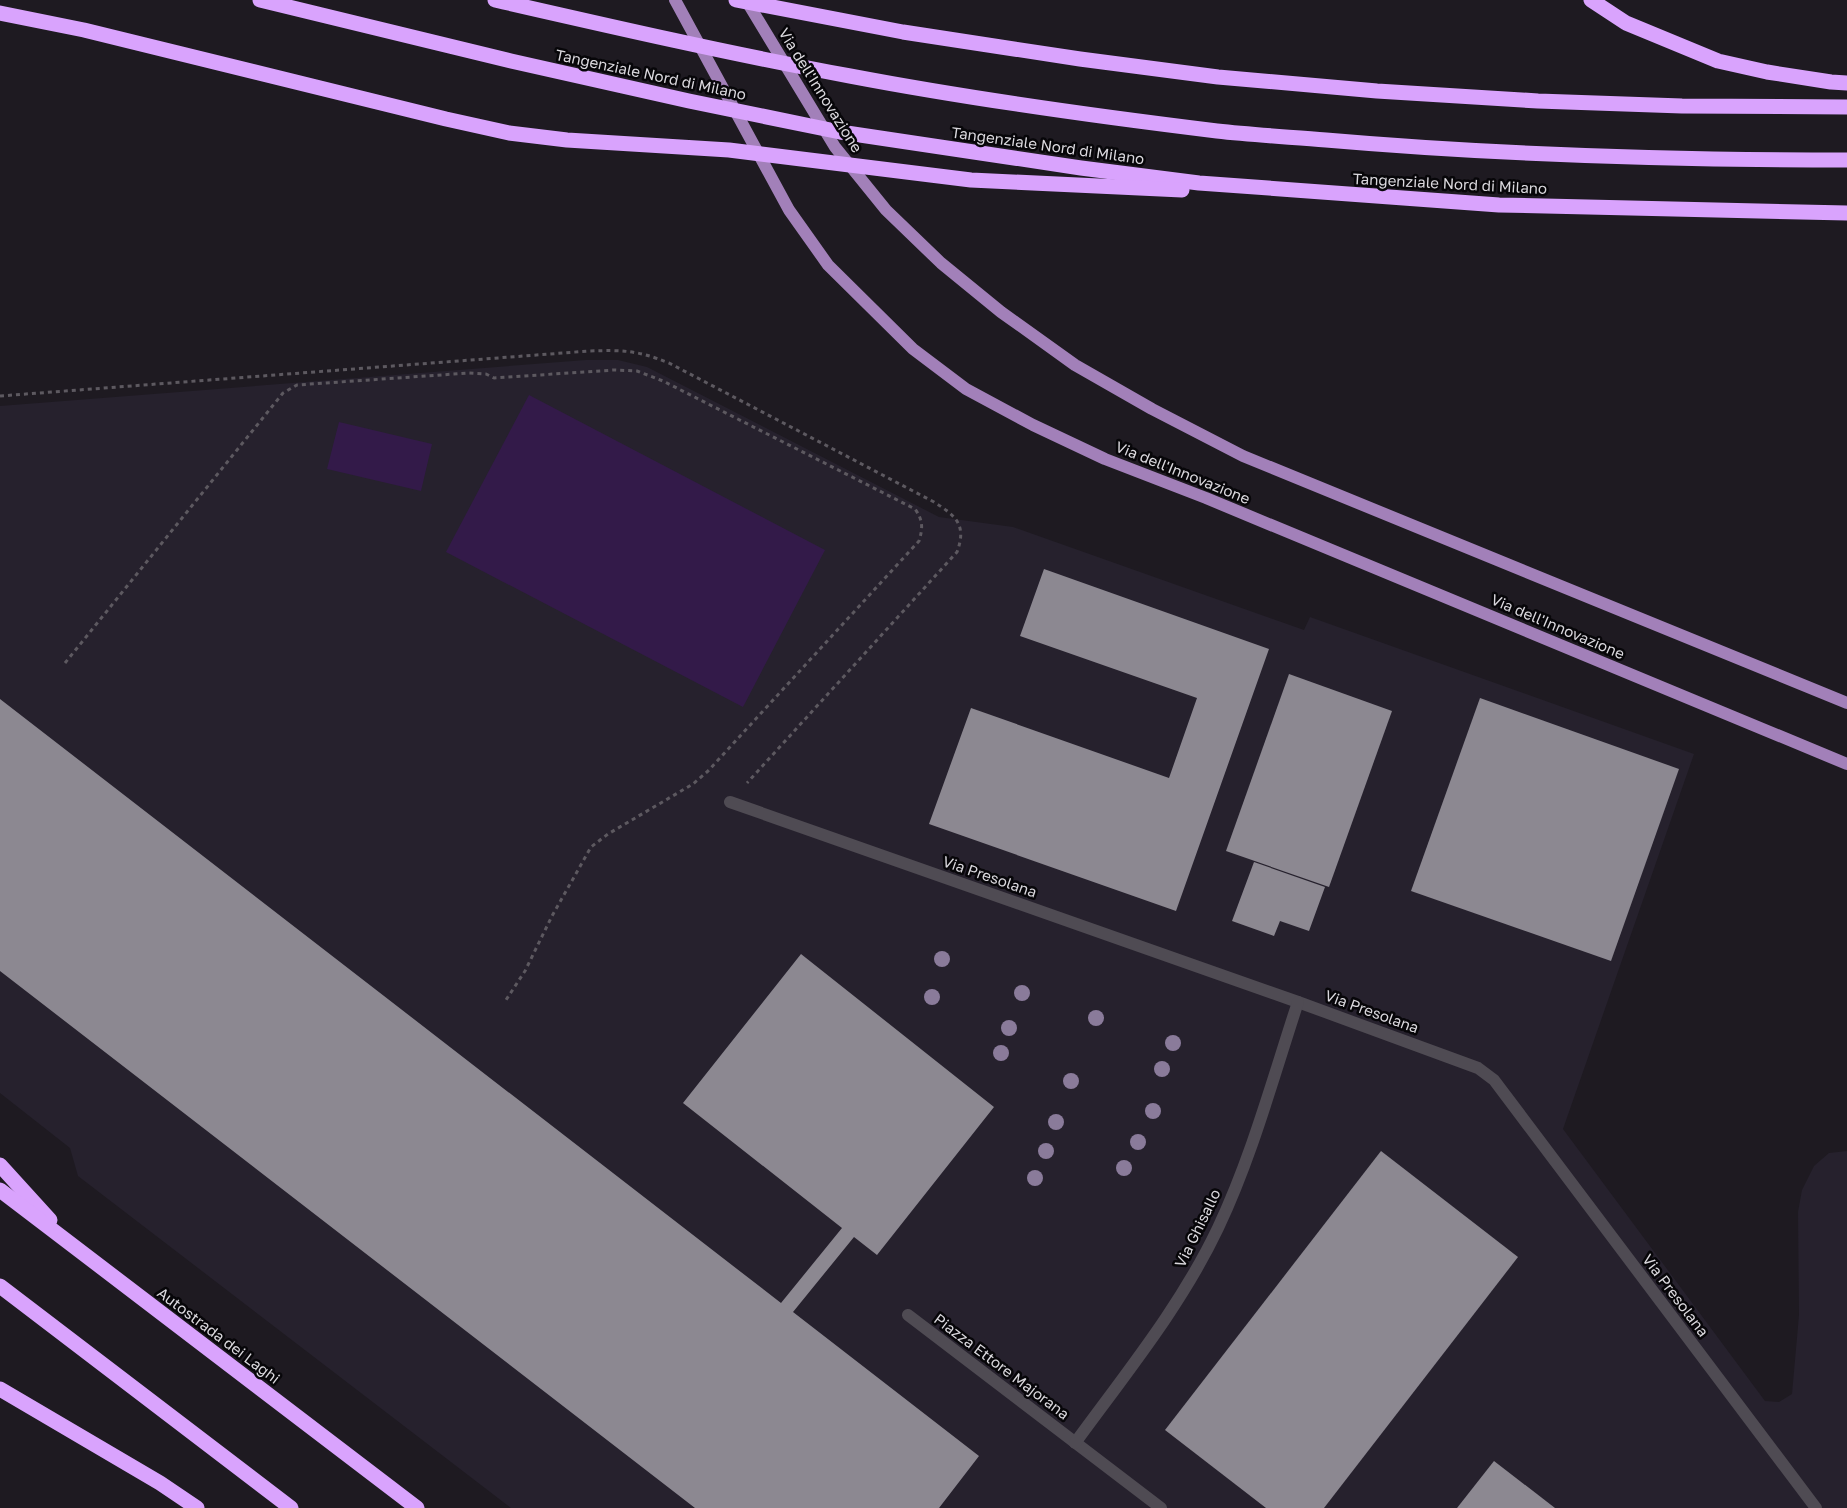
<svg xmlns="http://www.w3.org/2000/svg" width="1847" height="1508" font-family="'Golos Text',sans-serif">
<rect width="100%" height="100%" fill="#1e1a21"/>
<path fill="#26212d" d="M586,360H618L647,367L939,517L1013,527L1304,630L1310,617L1694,754L1563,1129L1765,1401L1779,1402L1792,1394L1799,1315L1798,1212L1802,1190L1814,1166L1829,1153L1847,1151V1508H511L78,1176L70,1148L0,1093V406Z"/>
<g fill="#331a49">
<path d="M529,395L825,550L743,707L446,552Z"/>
<path d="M339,422L432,444L421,491L327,469Z"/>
</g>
<g fill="#8c8891">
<path d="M1044,569L1269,649L1176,911L929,824L971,708L1169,778L1197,698L1020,636Z"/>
<path d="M1289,674L1392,711L1329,887L1226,851Z"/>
<path d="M1480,698L1679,769L1611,961L1411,891Z"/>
<path d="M0,699L781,1303L842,1228L683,1103L801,954L994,1107L877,1255L854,1237L793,1312L979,1456L939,1508H695L0,971Z"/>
<path d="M1254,862L1325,887L1309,931L1280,921L1274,936L1232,921Z"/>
<path d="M1381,1151L1518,1257L1324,1508H1266L1165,1430Z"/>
<path d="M1494,1461L1555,1508H1457Z"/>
</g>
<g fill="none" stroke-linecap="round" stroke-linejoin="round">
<g stroke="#5d5960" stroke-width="3" stroke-dasharray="4 4" stroke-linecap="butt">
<path d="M0,396L589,351C623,350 637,350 669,363L934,502C956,516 967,525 957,552L747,783"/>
<path d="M65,663L283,393L297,385L469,373L486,374L494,378L614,370L637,371L663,381L915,509C923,520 923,528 919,541L708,771L693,784L608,834L591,847L552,916L525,971L504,1003"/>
</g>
<g stroke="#4f4b53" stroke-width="12">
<path d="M730,802L1298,1002L1478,1068L1494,1080L1816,1508"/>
<path d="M908,1315L1161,1508"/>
<path d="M1075,1443C1126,1373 1181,1306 1218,1228C1252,1156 1273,1078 1298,1002"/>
</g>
<g stroke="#a280b9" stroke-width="12">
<path d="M675,0L789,210L828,265L913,349L966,389L1033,425L1105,459L1206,498L1847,764"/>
<path d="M746,0L835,147L886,210L941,263L1001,312L1075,365L1152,409L1243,456L1847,703"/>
</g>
<g stroke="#d9a3fd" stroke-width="15">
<path d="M260,0L511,61L689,101L840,132L1081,168L1199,183L1499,205L1847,213"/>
<path d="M495,0C613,27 731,54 850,76C971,99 1094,116 1217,131C1253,135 1290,137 1326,140C1499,155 1673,160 1847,160"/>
<path d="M736,0L903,32L1080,59L1218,77L1377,91L1538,101L1682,106L1847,107"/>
<path d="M1591,0L1626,23L1718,61L1767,72L1831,82L1847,83"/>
<path d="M0,13L84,30L446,119L509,133L567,140L729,150L971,180L1182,190"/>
<path d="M0,1165L50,1220"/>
<path d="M0,1190L417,1508"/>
<path d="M0,1286L291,1508"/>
<path d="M0,1389L160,1483L197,1508"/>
</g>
</g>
<g fill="#8a7b9a">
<circle cx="942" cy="959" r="8"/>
<circle cx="1022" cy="993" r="8"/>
<circle cx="932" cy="997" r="8"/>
<circle cx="1096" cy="1018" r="8"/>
<circle cx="1009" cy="1028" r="8"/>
<circle cx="1173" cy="1043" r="8"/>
<circle cx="1001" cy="1053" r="8"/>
<circle cx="1162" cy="1069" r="8"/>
<circle cx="1071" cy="1081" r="8"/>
<circle cx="1153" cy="1111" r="8"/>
<circle cx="1056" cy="1122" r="8"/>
<circle cx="1138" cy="1142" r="8"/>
<circle cx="1046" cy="1151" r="8"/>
<circle cx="1124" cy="1168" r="8"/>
<circle cx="1035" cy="1178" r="8"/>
</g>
<g text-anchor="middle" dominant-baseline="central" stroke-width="5" stroke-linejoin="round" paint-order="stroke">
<g font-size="15" fill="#dad8dd" stroke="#070609">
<text transform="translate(651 74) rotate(12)">Tangenziale Nord di Milano</text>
<text transform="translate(821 90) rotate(58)">Via dell'Innovazione</text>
<text transform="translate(1048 145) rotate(8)">Tangenziale Nord di Milano</text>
<text transform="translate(1450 183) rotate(3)">Tangenziale Nord di Milano</text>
<text transform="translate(1183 472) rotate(22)">Via dell'Innovazione</text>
<text transform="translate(1558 626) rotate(23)">Via dell'Innovazione</text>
<text transform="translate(990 876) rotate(19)">Via Presolana</text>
<text transform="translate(1372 1011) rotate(20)">Via Presolana</text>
<text transform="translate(1197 1228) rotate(-64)">Via Ghisallo</text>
<text transform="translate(1676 1295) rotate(53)">Via Presolana</text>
<text transform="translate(219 1335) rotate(37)">Autostrada dei Laghi</text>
<text transform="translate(1002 1366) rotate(37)">Piazza Ettore Majorana</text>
</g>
</g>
</svg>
